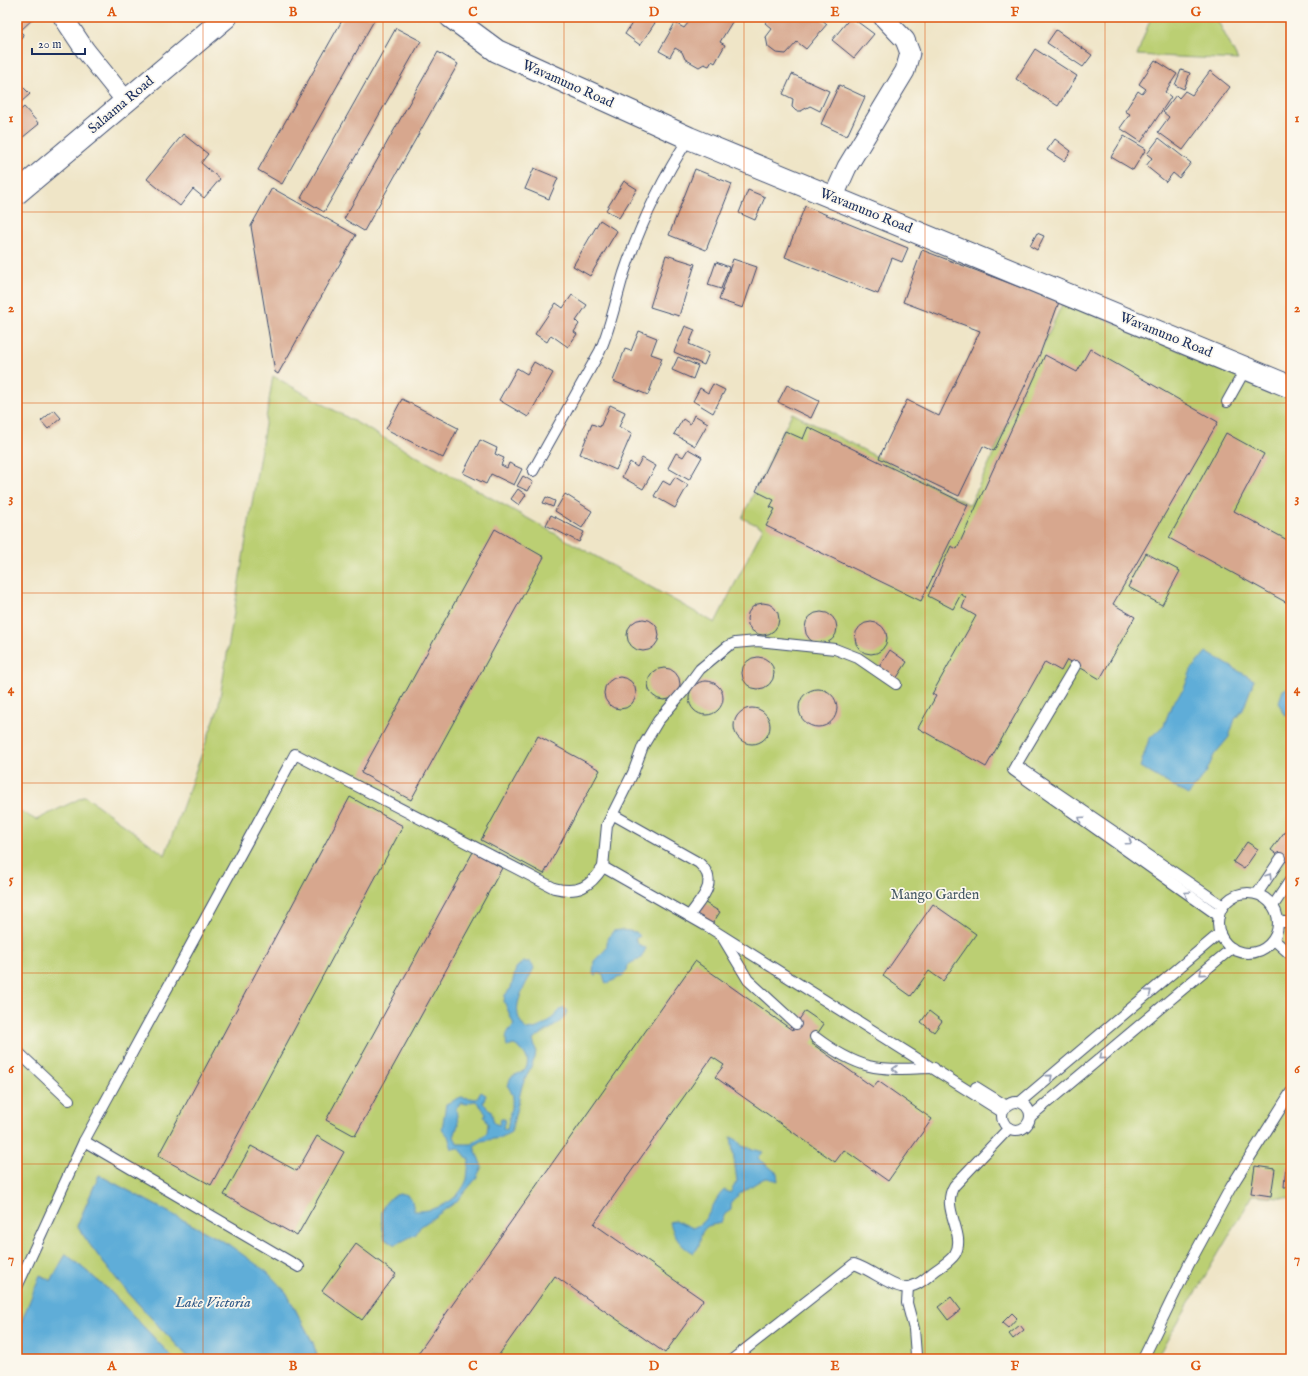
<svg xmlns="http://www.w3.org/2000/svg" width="1308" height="1376" font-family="'IM FELL English',serif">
<rect width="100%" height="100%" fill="#fbf7ec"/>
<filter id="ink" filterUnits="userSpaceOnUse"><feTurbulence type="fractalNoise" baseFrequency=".025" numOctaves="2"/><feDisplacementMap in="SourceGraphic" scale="8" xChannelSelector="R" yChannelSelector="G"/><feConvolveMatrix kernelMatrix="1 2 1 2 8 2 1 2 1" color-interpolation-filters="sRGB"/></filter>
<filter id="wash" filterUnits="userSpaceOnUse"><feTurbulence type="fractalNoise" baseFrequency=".012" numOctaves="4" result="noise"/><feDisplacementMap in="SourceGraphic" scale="16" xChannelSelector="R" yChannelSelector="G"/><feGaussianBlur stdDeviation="0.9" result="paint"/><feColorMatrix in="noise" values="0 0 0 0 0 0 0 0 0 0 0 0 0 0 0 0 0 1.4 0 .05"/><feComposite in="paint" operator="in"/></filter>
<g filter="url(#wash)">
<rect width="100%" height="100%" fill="#efe5c7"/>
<g fill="#bbcf73" stroke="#6b7f68">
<path d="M1151,17H1216L1238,60L1137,55Z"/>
<path d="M1063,302L1291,397V1198L1253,1195L1156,1359H318L313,1343L286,1292L228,1244L99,1175L77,1226C109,1275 150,1317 190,1359H174L109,1290L66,1254L51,1281L41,1275L17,1333V809L36,820L85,796L165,855L218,709L273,376L715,623L763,528L742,518L792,413L970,505Z"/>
</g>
<g fill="#5eadd8" stroke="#3c6e9b" fill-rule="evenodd">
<path d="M1206,652L1254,680L1243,710L1235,719L1229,737L1214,755L1206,773L1188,795L1140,767L1149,739L1164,725L1172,704L1184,689L1191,670Z"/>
<path d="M1291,686V717L1283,713L1279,702L1283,690Z"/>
<path d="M621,930L636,932L640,936L635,939L638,944L646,948C638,966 641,956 628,965L627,970L621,978L620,977L606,984L603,975L599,973L595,976L593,974L594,961L606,949L608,939L613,931Z"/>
<path d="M523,962H530L534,968C525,988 506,1010 527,1030C543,1029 552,1019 563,1007L568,1011C560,1027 545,1030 533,1040L536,1050L535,1058L522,1086L511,1132L500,1138L482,1141L474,1146L482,1167L475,1180L456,1202L420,1227L416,1234L395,1245L385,1239C383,1230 380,1217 383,1208C386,1198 404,1187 411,1199C413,1202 413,1208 414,1211C436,1212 459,1201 467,1179C468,1173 468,1166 469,1160L459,1148L452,1149L448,1136L442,1129L446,1104L461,1097L476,1099L481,1092L486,1095L483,1103L491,1111L494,1123L499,1125L501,1119H505L503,1128L507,1130L513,1096L508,1086C509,1084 509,1080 511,1077C513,1075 519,1074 522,1072C534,1063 524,1050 514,1045L507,1047C505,1037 506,1032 514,1025L504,1001L505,995L511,988L516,968ZM476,1101L486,1113L484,1116L488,1124L487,1133L472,1144H458L454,1137L458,1125L456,1108L461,1103L468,1104L470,1102Z"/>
<path d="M731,1137L737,1140L742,1146L763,1152L758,1158L777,1173L778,1181C775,1180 769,1178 766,1178C762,1178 733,1198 732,1201C731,1203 731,1208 731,1210L725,1214L721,1223C717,1224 712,1225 708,1226C696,1233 704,1246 693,1253C680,1246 674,1237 670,1222L675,1220L693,1228C711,1221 711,1202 724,1190L730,1193L737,1181Z"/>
<path d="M99,1175L228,1244L267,1272L286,1292L313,1343L318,1359H190C150,1317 109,1275 77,1226Z"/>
<path d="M66,1254L109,1290L174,1359H17V1333L40,1275L51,1281Z"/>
</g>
<g id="blocks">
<g fill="#d7a78e">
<path d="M17,17H35L20,31L23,34L21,40L17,42Z"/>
<path d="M344,17H376L282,184L258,170Z"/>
<path d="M636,17H659L640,45L625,34Z"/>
<path d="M693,17H735L720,42L725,45L715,63L712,61L709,66L704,64L699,67L685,59L682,52L675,48L670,57L659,51L675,23L684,28Z"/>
<path d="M770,17H819L827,24L806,49L797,42L786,54L776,53L768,47L766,37L772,29L765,23Z"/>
<path d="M851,17L874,34L854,58L832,40Z"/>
<path d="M396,28L421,41L324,212L301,198Z"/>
<path d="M1056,30L1092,55L1083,67L1047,43Z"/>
<path d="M1035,49L1077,76L1058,106L1016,79Z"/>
<path d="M438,52L458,64L364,231L344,219Z"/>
<path d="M1155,60L1177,74L1165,92L1171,97L1141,142L1120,128L1130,114L1125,111L1138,91L1142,94L1146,89L1139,84Z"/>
<path d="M1181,70L1190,73L1184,89L1175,85Z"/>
<path d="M1210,71L1230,87L1183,150L1158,132L1169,117L1163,112L1176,95L1179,98L1185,91L1192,95Z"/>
<path d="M792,74L829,91L820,111L810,106L801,111H796L792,107L793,99L783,94Z"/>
<path d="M17,81L30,94L20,103L17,100Z"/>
<path d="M839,85L865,97L847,136L821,124Z"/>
<path d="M24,107L39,124L17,142V113Z"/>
<path d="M183,134L208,154L201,163L220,179L204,198L193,189L180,206L147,179Z"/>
<path d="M1124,136L1146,149L1133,170L1111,157Z"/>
<path d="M1159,138L1191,163L1179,178L1173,173L1166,182L1146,166L1152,158L1147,154Z"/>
<path d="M1055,139L1071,151L1064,161L1047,150Z"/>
<path d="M534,168L558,178L549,199L525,189Z"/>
<path d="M695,169L732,184L706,250L669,235Z"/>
<path d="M624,181L637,189L619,218L606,210Z"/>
<path d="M272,188L356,235L278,374L275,372L251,226Z"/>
<path d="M748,190L765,197L755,220L739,213Z"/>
<path d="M805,206L908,248L902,262L892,258L878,294L785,257Z"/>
<path d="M600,220L617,231L590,276L573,266Z"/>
<path d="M1037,233L1044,236L1037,250L1030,246Z"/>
<path d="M922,250L1059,302L1040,354L994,451L983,446L959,496L879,458L907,400L939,416L980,331L903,302Z"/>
<path d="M666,255L695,264L679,316L650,307Z"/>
<path d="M733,259L757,267L743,308L719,300Z"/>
<path d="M716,262L729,267L721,289L708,285Z"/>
<path d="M572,295L587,305L576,321L579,324L574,332L577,334L568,347L551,335L547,342L535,334L556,303L563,308Z"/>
<path d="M685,326L695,330L689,344L709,353L704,365L674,352Z"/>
<path d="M639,331L657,338L651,354L662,358L648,395L613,381L625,349L631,351Z"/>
<path d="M1090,349L1218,422L1113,604L1135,617L1100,679L1067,660L1061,671L1045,662L986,767L918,728L936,696L932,694L976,616L962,608L966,598L961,594L953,609L928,596L951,546L957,549L1045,355L1077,372Z"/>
<path d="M678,357L698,366L693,379L672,370Z"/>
<path d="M534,362L553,373L528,417L499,400L517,368L527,374Z"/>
<path d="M713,384L725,390L713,413L693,401L700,388L708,393Z"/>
<path d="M787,385L819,401L811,418L778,402Z"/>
<path d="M402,399L458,428L443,458L386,429Z"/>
<path d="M610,405L625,412L619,427L632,433L616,470L580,454L592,424L600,427Z"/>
<path d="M54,410L61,418L48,429L41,421Z"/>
<path d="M694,415L708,423L695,446L674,434L683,419L690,424Z"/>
<path d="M808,427L968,505L921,601L766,526L775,509L770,507L774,500L756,491L785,431L803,439Z"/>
<path d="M1226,433L1264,454L1234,511L1291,542V605L1169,538Z"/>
<path d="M480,440L497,448L495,454L504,458L501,465L507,468L509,463L522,469L514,485L491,474L486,484L463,473Z"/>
<path d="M688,449L702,457L689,480L668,468L676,453L683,457Z"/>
<path d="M642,458L656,466L643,489L622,477L630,462L637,467Z"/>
<path d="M523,476L533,482L528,491L517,486Z"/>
<path d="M675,477L688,485L675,508L654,496L663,481L670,485Z"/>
<path d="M518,489L526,495L519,505L511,499Z"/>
<path d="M565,494L592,511L582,528L555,511Z"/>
<path d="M546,497L555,501L553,507L543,503Z"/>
<path d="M551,515L584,532L579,542L546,525Z"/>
<path d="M495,529L544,557L411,800L361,773Z"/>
<path d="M1146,553L1180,571L1162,605L1128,587Z"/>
<circle cx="763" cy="619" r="16"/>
<circle cx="821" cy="628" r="16"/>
<circle cx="643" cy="635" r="16"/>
<circle cx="871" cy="638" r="16"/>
<path d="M890,650L907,662L896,679L879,667Z"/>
<circle cx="758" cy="673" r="16"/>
<circle cx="664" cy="684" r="16"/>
<circle cx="620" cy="693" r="16"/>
<circle cx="706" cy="698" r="17"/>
<circle cx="818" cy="708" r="19"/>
<circle cx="752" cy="726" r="18"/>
<path d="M538,736L600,770L544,874L481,840Z"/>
<path d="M350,797L403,826L211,1185L158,1156Z"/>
<path d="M1291,823V865L1271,850Z"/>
<path d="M1247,842L1258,849L1244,869L1233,862Z"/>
<path d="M473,852L502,868L355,1136L326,1120Z"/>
<path d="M702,901L720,912L711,926L693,914Z"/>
<path d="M933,904L976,934L943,981L929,971L911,996L883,976Z"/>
<path d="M695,961L792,1030L805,1011L824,1024L811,1043L873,1087L878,1081L932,1119L888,1181L844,1150L835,1162L715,1077L724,1065L712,1057L594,1224L703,1300L665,1353L555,1276L496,1359H414Z"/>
<path d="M929,1011L942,1021L934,1032L921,1022Z"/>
<path d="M317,1136L344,1152L297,1236L224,1195L251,1146L297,1171Z"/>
<path d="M1255,1166L1275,1169L1271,1196L1251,1193Z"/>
<path d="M1286,1166H1291V1187H1284Z"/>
<path d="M356,1244L396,1274L362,1320L322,1291Z"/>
<path d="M951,1297L961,1310L948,1320L938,1307Z"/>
<path d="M1012,1313L1017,1318L1008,1328L1002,1323Z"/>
<path d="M1020,1325L1024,1330L1013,1339L1009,1334Z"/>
</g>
</g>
</g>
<g filter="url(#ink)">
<use href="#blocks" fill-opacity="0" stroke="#3b4a6e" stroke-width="1"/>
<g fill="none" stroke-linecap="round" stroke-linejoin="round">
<g stroke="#3b4a6e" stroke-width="12">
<g id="lane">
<path d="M1227,402L1246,368"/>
<path d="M533,471L600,351C611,326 616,299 624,273C640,226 662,179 689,138"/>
<path d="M1075,666L1013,770L1219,916"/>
<path d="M1016,765L1223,906"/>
<path d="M612,814L699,863C720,882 702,898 689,916"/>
<path d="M603,867L607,825L633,773L643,746L658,721L683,692L700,669L728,646L735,643L757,641L835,649L858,658L896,684"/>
<circle cx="1248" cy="923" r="30"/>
<path d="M1257,894L1281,858"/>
<path d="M1273,906L1291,879"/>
<path d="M1279,922H1291"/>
<path d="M724,940L748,980L796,1024"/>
<path d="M1274,940L1291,955"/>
<path d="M815,1037C831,1049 850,1061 869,1066C890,1071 913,1068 934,1068"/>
<path d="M17,1051L69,1100"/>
<path d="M976,1087L1005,1105"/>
<circle cx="1016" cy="1116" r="14"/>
<path d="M1020,1102L1220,933"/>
<path d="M1030,1117L1232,948"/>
<path d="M84,1141L299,1267"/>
<path d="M17,1287L84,1141L295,754L554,888C578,894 590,887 603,867L710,928L1002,1112"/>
<path d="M908,1287L907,1303L914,1329L916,1355"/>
<path d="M733,1359L854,1264C870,1269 887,1284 901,1287C913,1289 923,1281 931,1274C938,1268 950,1262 955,1254C967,1234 940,1209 954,1186L1009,1128"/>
<path d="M1143,1359L1189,1264L1231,1187L1291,1092"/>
</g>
</g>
<g stroke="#3b4a6e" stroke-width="21">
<g id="street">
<path d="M63,17L85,50L126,101"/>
<path d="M833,198L847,167L905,71L910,53L905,40L883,17"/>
</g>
</g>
<g stroke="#3b4a6e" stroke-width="24">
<g id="secondary">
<path d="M451,17L497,51L689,138L1291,387"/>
<path d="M17,193L226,17"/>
</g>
</g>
<use href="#lane" stroke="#fff" stroke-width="10"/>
<use href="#street" stroke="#fff" stroke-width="19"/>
<use href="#secondary" stroke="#fff" stroke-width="22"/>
</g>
<defs><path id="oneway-chevron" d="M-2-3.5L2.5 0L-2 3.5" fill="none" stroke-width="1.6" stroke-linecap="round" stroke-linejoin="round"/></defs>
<g stroke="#8d97ae">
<use href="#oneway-chevron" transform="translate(1081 819) rotate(-145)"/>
<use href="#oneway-chevron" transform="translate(1129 842) rotate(35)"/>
<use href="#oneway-chevron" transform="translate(1269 876) rotate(-56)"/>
<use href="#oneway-chevron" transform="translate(1187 894) rotate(-145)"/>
<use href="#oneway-chevron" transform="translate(1202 973) rotate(140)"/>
<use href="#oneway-chevron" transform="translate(1149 992) rotate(-40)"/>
<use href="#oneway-chevron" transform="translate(1102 1057) rotate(140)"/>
<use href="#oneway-chevron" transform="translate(895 1069) rotate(-179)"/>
<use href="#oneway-chevron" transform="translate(1050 1077) rotate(-40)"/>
</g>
</g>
<path fill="none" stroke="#de5710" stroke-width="1" stroke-opacity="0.55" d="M203,17V1359M383,17V1359M564,17V1359M744,17V1359M925,17V1359M1105,17V1359M17,212H1291M17,403H1291M17,593H1291M17,783H1291M17,973H1291M17,1164H1291"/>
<g text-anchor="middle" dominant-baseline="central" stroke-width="3.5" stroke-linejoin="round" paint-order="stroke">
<g font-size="14" fill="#1b2f5e" stroke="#fbf7ec">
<text transform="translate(568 84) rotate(24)">Wavamuno Road</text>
<text transform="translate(121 105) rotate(-40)">Salaama Road</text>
<text transform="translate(866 211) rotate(22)">Wavamuno Road</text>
<text transform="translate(1166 335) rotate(22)">Wavamuno Road</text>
</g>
<g font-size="14" fill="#435763" stroke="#fbf7ec">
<text x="935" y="895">Mango Garden</text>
</g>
<g font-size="15" font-style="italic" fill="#325b89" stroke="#fbf7ec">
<text x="213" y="1302">Lake Victoria</text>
</g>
</g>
<rect width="1308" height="1376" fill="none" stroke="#fbf7ec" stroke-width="44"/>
<path d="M32 48v6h53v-6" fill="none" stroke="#1b2f5e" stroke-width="2"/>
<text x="38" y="48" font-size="12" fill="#1b2f5e" stroke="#fbf7ec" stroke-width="3" paint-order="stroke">20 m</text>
<rect x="22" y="22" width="1264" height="1332" fill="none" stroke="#de5710" stroke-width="1.5"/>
<g font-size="13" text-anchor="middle" font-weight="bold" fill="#de5710">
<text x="112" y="16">A</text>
<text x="293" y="16">B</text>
<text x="473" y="16">C</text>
<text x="654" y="16">D</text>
<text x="835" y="16">E</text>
<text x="1015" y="16">F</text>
<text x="1196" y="16">G</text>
<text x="11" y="122">1</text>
<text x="1297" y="122">1</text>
<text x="11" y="312">2</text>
<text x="1297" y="312">2</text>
<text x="11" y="502">3</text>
<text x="1297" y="502">3</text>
<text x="11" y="693">4</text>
<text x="1297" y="693">4</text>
<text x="11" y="883">5</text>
<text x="1297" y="883">5</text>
<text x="11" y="1073">6</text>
<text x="1297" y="1073">6</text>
<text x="11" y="1263">7</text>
<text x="1297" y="1263">7</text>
<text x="112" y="1370">A</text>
<text x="293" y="1370">B</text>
<text x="473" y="1370">C</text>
<text x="654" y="1370">D</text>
<text x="835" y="1370">E</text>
<text x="1015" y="1370">F</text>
<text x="1196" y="1370">G</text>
</g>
</svg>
